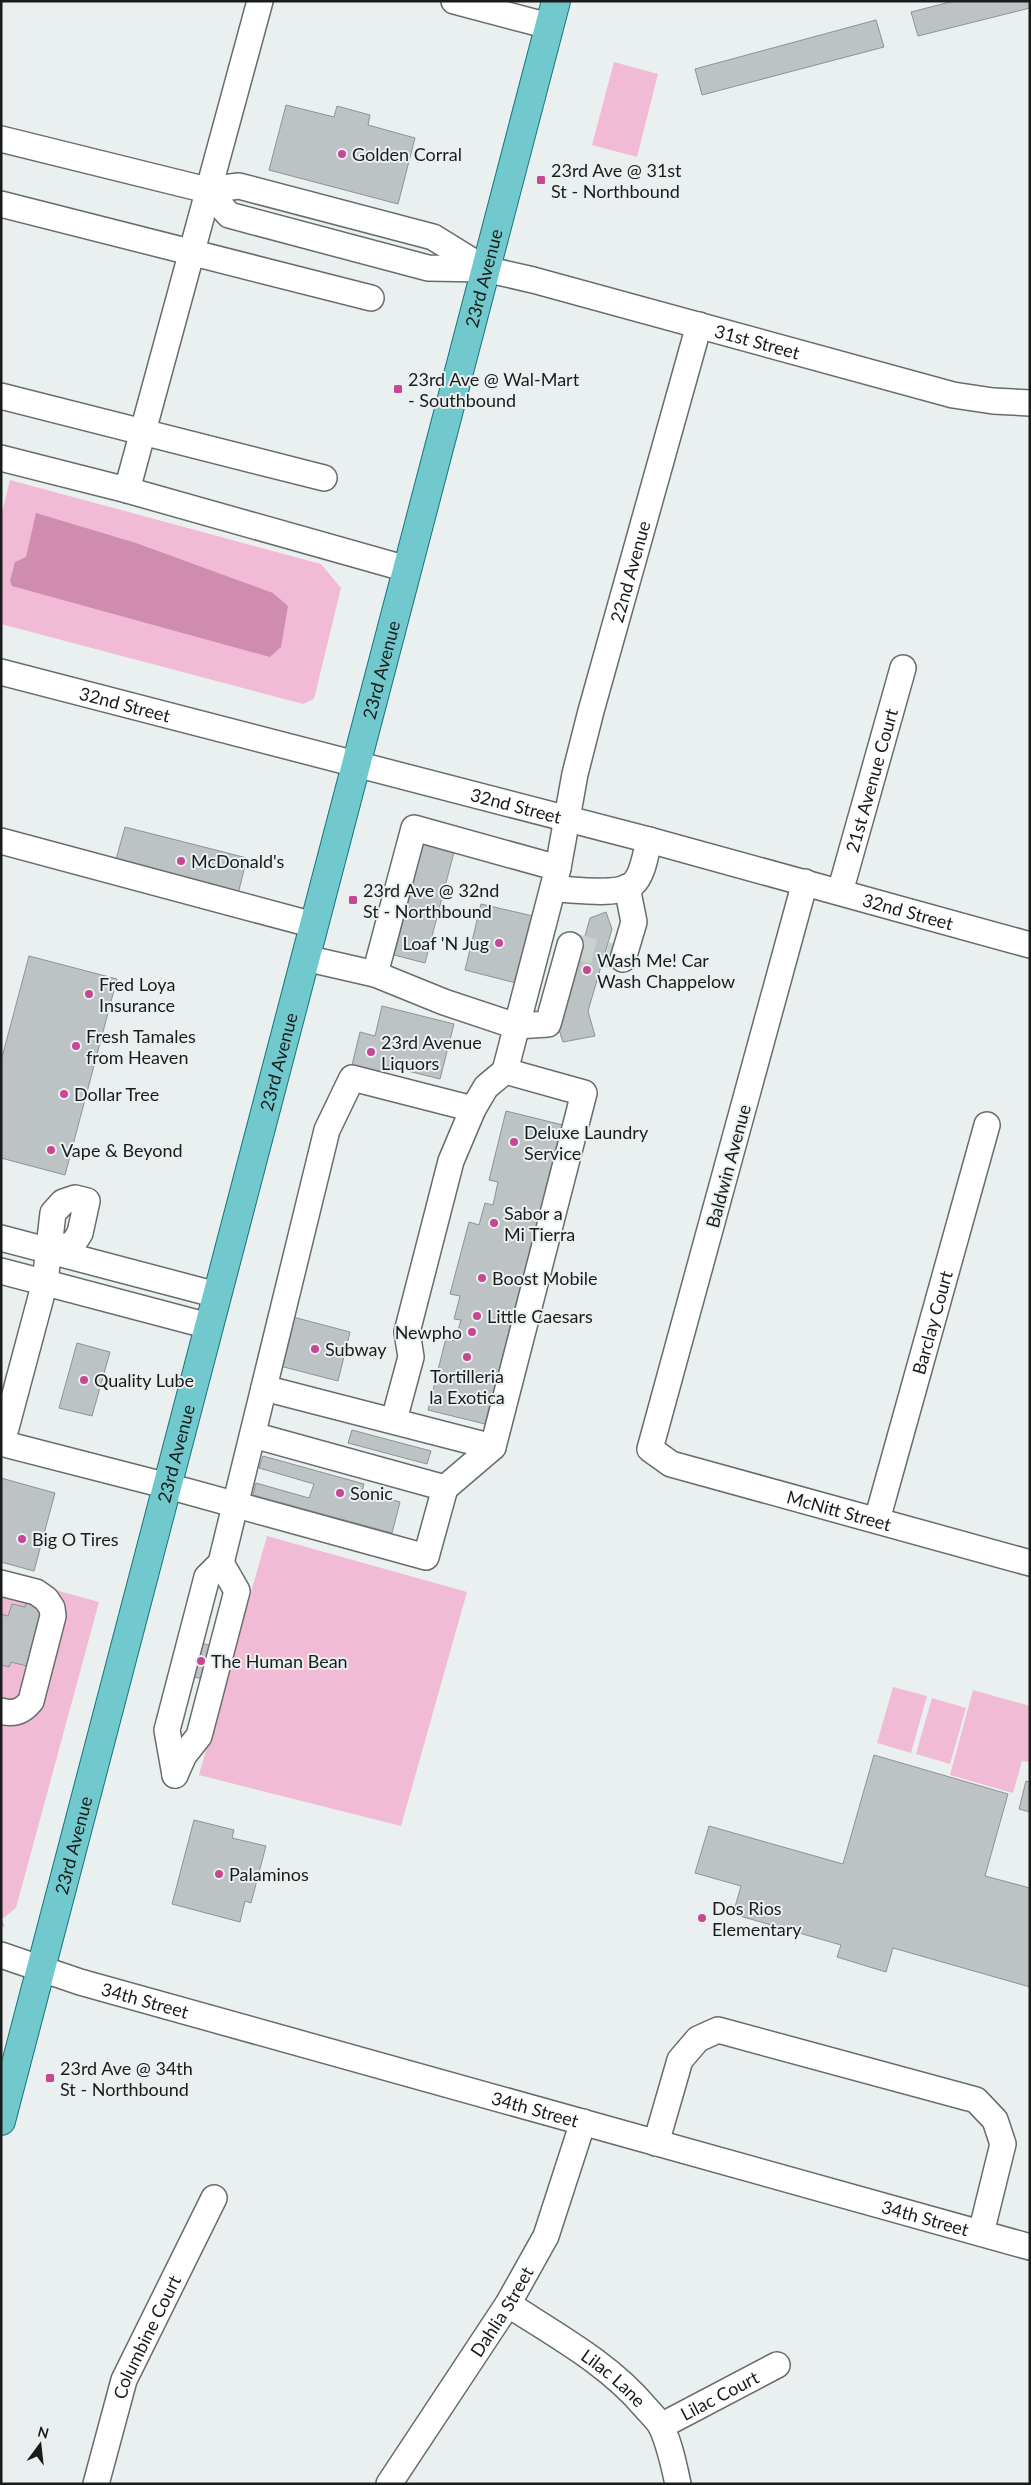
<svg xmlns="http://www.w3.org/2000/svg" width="1031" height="2485" font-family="Lato,sans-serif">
<rect width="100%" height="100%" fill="#eaf0f0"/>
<g fill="#f1bbd6">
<path d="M614,62L658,74L637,157L592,145Z"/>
<path d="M10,480L321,564L341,588L314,699L303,704L1,624V517Z"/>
<path d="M267,1536L467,1592L401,1826L199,1775Z"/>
<path d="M1,1575L99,1602L16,1908L2,1919L5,1927L1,1926Z"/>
<path d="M893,1687L927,1696L911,1753L877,1743Z"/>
<path d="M973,1690L1030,1706V1762L1022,1761L1013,1793L950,1775Z"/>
<path d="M932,1698L966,1708L950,1764L916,1754Z"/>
</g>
<path fill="#cf8caf" d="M36,513L136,543L273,593L288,606L281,647L270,657L12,586L10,581L15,562L26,557Z"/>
<g fill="#bdc3c4" stroke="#8d9393">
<path d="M954,1H1030V8L918,36L911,12Z"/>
<path d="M876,20L884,47L702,95L695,69Z"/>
<path d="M286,105L334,117L337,106L370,115L368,125L415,138L398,204L269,170Z"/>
<path d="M125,827L247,858L238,894L115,863Z"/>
<path d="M423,844L454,852L425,963L394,955Z"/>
<path d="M481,904L533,916L516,983L465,970Z"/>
<path d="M606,912L612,929L588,1011L595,1036L563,1042L559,1030L590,918Z"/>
<path d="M29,956L117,979L65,1175L1,1158V1061Z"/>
<path d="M382,1006L454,1024L440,1079L384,1065L382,1073L352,1065L360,1032L375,1036Z"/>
<path d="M506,1111L563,1125L485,1424L428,1410L446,1338L455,1341L461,1320L454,1319L460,1296L450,1294L469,1222L479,1225L485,1203L493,1205L498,1182L489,1180Z"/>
<path d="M293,1317L350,1332L338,1381L280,1366Z"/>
<path d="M77,1343L110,1352L92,1416L59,1408Z"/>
<path d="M352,1430L431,1451L427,1464L348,1443Z"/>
<path d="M263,1456L364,1484L362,1491L400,1502L392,1533L253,1495L256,1483L309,1498L314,1484L259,1468Z"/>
<path d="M1,1478L55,1493L34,1571L1,1562Z"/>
<path d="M27,1597L41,1601L38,1612L45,1614L31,1667L11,1662L9,1667L1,1665V1614L8,1616L12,1604L25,1607Z"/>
<path d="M198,1642L212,1646L203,1679L190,1676Z"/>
<path d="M874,1755L1008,1794L985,1876L1030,1888V1987L893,1948L886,1972L837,1957L841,1945L733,1914L741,1886L695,1873L709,1826L843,1864Z"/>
<path d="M1026,1781L1030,1782V1812L1019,1809Z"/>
<path d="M194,1820L234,1830L232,1838L266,1846L251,1903L245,1901L240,1922L172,1904Z"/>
</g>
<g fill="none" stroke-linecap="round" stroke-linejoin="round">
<path stroke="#cbd0d0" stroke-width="25" stroke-dasharray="25 12" stroke-linecap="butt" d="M570,945L623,959"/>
<g stroke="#676c6d" stroke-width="28">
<g id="minor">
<path d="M454,1L549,26"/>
<path d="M1,139L207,190L239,186L433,237L485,269"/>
<path id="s1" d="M207,190L229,215L428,268L485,269L533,280L953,395L993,401L1030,403"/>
<path d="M1,204L371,298"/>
<path d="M1,396L324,478"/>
<path d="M1,458L127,490L407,569"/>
<path d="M127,490L260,1"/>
<path id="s2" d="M1,672L649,840L1030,945"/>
<path d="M1,841L314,925"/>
<path id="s3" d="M805,882L650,1449L671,1464L1030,1563"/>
<path d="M553,889C573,889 618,897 633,884C643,875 646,853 649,840"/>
<path id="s4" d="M840,892L903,668"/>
<path d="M305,958L375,974L414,828L558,868"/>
<path d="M623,959L634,922L627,887"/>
<path d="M375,974L444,1002L516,1026L548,1024L570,945"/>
<path d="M1,1238L217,1295"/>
<path d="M1,1271L209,1326"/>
<path d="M264,1388L493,1447L584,1093L505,1071"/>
<path id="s5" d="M394,1420L411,1357L407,1332L451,1161L473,1109L486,1087L505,1071L558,868L575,774L591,711L699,325"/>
<path d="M1,1443L168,1486L426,1557L445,1488L253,1435"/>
<path d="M2,1443L45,1282L53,1213L63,1202L75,1198L87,1201L80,1233L73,1244L50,1251"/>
<path d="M445,1488L493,1447"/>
<path id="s6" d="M877,1520L987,1125"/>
<path d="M1,1583L36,1592L46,1599L52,1608L53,1616L31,1701C23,1711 14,1715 1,1711"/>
<path d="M175,1775L167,1730L207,1577L221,1563L327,1130L352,1078L473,1109"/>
<path d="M175,1775L184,1755L199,1736L237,1591L221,1563"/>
<path id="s7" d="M1,1955L80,1982L1030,2247"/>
<path d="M656,2143L680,2060L698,2039L718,2030L976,2100L995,2120L1003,2144L981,2233"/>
<path id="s8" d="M508,2304C555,2335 608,2363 645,2407C651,2414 659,2421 662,2428C670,2446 674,2465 678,2484"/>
<path id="s9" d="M661,2426L777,2365"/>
<path id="s10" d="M96,2484L124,2380L214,2198"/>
<path id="s11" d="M389,2484L508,2304L546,2236L583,2122"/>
</g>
</g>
<g stroke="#15757a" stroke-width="30">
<g id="major">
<path id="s12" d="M1,2121L556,1"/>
</g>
</g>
<use href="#minor" stroke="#fff" stroke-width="25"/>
<use href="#major" stroke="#71c9cd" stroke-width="28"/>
</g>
<g fill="#c64793" stroke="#eaf0f0" stroke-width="2">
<circle cx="342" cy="154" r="5"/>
<rect x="536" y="175" width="10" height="10" rx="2.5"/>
<rect x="393" y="384" width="10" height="10" rx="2.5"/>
<circle cx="181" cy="861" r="5"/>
<rect x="348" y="895" width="10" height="10" rx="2.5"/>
<circle cx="499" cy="943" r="5"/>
<circle cx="587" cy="970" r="5"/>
<circle cx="89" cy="994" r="5"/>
<circle cx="76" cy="1046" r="5"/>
<circle cx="371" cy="1052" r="5"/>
<circle cx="64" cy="1094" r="5"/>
<circle cx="514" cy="1142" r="5"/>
<circle cx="51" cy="1150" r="5"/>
<circle cx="494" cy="1223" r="5"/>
<circle cx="482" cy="1278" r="5"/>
<circle cx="477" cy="1316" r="5"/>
<circle cx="472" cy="1332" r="5"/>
<circle cx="315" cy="1349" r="5"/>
<circle cx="467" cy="1357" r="5"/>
<circle cx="84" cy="1380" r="5"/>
<circle cx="340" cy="1493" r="5"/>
<circle cx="22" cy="1539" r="5"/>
<circle cx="201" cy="1661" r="5"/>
<circle cx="219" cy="1874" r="5"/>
<circle cx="702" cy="1918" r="5"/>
<rect x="45" y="2073" width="10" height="10" rx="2.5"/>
</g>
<g text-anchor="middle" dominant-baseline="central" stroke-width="4" stroke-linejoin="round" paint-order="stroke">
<g font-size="18" fill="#1a1c1c" stroke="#eaf0f0" text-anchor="start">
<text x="352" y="154">Golden Corral</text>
<text x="551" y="170">23rd Ave @ 31st<tspan x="551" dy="21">St - Northbound</tspan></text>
<text x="408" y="379">23rd Ave @ Wal-Mart<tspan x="408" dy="21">- Southbound</tspan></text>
<text x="191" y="861">McDonald's</text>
<text x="363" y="890">23rd Ave @ 32nd<tspan x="363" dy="21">St - Northbound</tspan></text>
<text x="489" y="943" text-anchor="end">Loaf 'N Jug</text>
<text x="597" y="960">Wash Me! Car<tspan x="597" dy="21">Wash Chappelow</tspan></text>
<text x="99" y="984">Fred Loya<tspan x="99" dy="21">Insurance</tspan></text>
<text x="86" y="1036">Fresh Tamales<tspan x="86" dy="21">from Heaven</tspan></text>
<text x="381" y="1042">23rd Avenue<tspan x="381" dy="21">Liquors</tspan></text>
<text x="74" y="1094">Dollar Tree</text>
<text x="524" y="1132">Deluxe Laundry<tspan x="524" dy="21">Service</tspan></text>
<text x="61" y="1150">Vape &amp; Beyond</text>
<text x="504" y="1213">Sabor a<tspan x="504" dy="21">Mi Tierra</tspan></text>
<text x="492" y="1278">Boost Mobile</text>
<text x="487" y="1316">Little Caesars</text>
<text x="462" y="1332" text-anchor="end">Newpho</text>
<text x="325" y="1349">Subway</text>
<text x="467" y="1376" text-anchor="middle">Tortilleria<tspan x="467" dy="21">la Exotica</tspan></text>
<text x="94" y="1380">Quality Lube</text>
<text x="350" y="1493">Sonic</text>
<text x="32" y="1539">Big O Tires</text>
<text x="211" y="1661">The Human Bean</text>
<text x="229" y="1874">Palaminos</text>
<text x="712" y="1908">Dos Rios<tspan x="712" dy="21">Elementary</tspan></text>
<text x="60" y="2068">23rd Ave @ 34th<tspan x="60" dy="21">St - Northbound</tspan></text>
</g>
<g font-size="18" fill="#1a1c1c" stroke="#eaf0f0">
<text stroke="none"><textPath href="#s12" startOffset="1905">23rd Avenue</textPath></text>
<text stroke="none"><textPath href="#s1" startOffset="578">31st Street</textPath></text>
<text stroke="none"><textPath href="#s5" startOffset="889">22nd Avenue</textPath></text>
<text stroke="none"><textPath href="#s12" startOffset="1500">23rd Avenue</textPath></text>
<text stroke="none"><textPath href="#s2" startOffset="128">32nd Street</textPath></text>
<text stroke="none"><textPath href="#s4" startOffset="116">21st Avenue Court</textPath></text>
<text stroke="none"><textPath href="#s2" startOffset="532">32nd Street</textPath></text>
<text stroke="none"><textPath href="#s2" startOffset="938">32nd Street</textPath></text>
<text stroke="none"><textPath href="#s12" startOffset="1095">23rd Avenue</textPath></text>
<text transform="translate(728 1166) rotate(-75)">Baldwin Avenue</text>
<text stroke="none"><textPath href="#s6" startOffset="205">Barclay Court</textPath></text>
<text stroke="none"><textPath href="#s12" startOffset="690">23rd Avenue</textPath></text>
<text stroke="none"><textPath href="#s3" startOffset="788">McNitt Street</textPath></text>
<text stroke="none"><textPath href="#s12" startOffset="285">23rd Avenue</textPath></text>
<text stroke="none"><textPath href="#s7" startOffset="151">34th Street</textPath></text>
<text stroke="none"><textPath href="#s7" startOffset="556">34th Street</textPath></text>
<text stroke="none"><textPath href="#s7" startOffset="961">34th Street</textPath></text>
<text stroke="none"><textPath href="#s11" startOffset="206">Dahlia Street</textPath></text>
<text stroke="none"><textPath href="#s10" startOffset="156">Columbine Court</textPath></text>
<text stroke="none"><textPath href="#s8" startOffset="129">Lilac Lane</textPath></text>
<text stroke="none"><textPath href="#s9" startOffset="66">Lilac Court</textPath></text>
</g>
</g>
<rect width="1031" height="2485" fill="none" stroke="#1a1c1c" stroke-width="5"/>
<g transform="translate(40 2445) rotate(15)" stroke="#eaf0f0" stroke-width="4" paint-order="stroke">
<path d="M0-4L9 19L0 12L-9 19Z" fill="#1a1c1c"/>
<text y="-8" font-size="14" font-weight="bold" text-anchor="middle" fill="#1a1c1c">N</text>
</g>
</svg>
